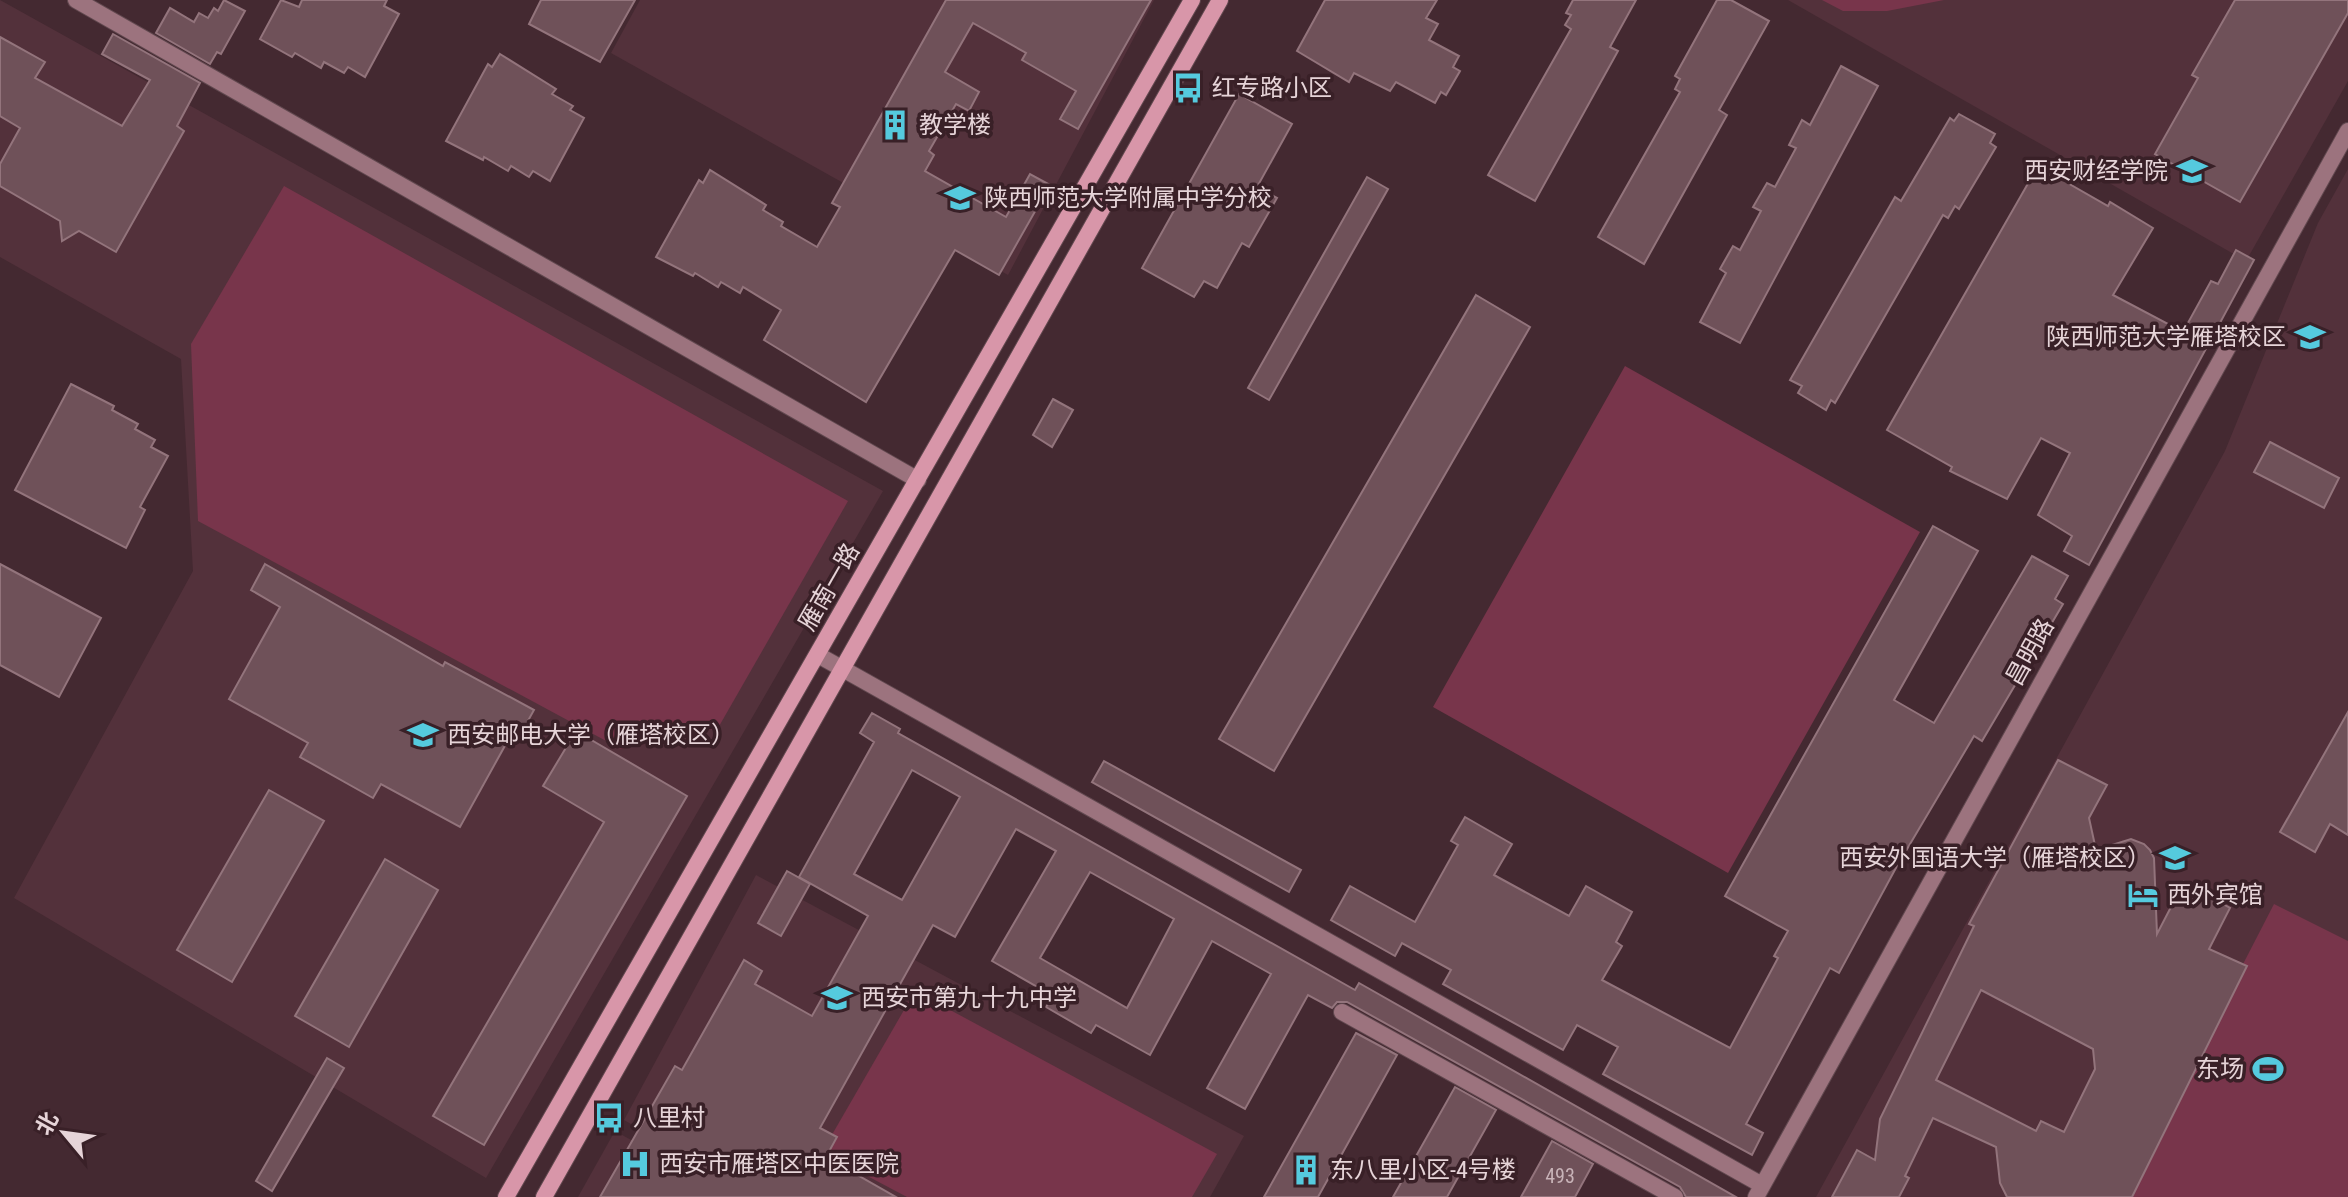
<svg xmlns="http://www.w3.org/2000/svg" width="2348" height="1197" font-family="'Roboto Condensed','Noto Sans SC',sans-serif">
<rect width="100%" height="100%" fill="#442931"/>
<g fill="#53313b">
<path d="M0,0L883,491L486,1178L14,898L193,571L181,359L0,257Z"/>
<path d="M640,0H1154L1008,275L611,53Z"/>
<path d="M1788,0H2348V81L2246,261Z"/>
<path d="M2348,169V1197H1816L2225,451L2318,223Z"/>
<path d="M756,875L1244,1136L1210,1197H758L624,1120Z"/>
<path d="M615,1131L733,1197H578Z"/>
</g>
<g fill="#78354b">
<path d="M1822,0H1944L1887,11H1843Z"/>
<path d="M284,186L848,501L718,728L621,749L198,521L191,344Z"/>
<path d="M1625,366L1920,532L1728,873L1433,707Z"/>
<path d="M2274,904L2348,941V1197H2123Z"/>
<path d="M915,991L1217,1154L1192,1197H907L822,1152Z"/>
</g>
<g fill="#6f5159" stroke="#93747c" stroke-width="2" fill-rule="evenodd">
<path d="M224,0L245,11L221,54L217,52L210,64L156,33L170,8L194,22L199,13L208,18L214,8L218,11Z"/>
<path d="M281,0L299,7L302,0H387L384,6L399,14L365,77L348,67L344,73L324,62L321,68L295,53L292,57L260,39Z"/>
<path d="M541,0H635L600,62L529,24Z"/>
<path d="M946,0H1151L1078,129L1060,119L1076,91L1022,60L1026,53L973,23L945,72L979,92L969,111L956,104L929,151L934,155L925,171L1006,217L1030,174L1050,185L999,275L955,250L866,402L764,340L781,310L743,287L740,293L721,282L718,287L695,273L693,276L656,257L699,180L703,183L710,170L766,205L763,210L783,222L781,226L817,247L840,207L832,203Z"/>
<path d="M1325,0H1437L1426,18L1438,24L1429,40L1459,56L1453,67L1460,71L1446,95L1441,92L1435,103L1396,82L1390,91L1354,73L1349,82L1297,51Z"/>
<path d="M1573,0H1636L1610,47L1618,51L1535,201L1488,175L1571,29L1565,25L1571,15L1566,13Z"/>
<path d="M1717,0H1731L1769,21L1719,110L1727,115L1644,264L1598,237L1680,92L1675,89L1680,79L1675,76Z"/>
<path d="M2235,0H2348V13L2240,202L2155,154L2198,78L2192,75Z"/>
<path d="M113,34L200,83L177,126L184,131L116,252L79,231L62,241L60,221L0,186V164L20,128L0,116V37L45,62L35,78L122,126L150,80L102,54Z"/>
<path d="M500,54L556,89L552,94L573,106L570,110L584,118L550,181L533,171L529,177L511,166L508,171L484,157L483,160L446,141L488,64L492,67Z"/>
<path d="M1841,66L1878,86L1740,343L1700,322L1726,273L1720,269L1733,246L1740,250L1761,211L1753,207L1767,183L1775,187L1796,148L1789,145L1802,120L1810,125Z"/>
<path d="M1239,94L1292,124L1257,187L1277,198L1249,247L1242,243L1217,288L1204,281L1194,297L1142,268Z"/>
<path d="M1959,114L1995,134L1990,143L1996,147L1959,209L1955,206L1948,218L1943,215L1835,403L1831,400L1826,410L1798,393L1802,386L1790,380L1895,197L1901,201L1950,118L1954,121Z"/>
<path d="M2038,166L2108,206L2110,202L2153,228L2113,295L2183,332L2211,281L2218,284L2236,250L2254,260L2089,565L2064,551L2072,536L2038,515L2070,453L2041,438L2007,499L1950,471L1952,467L1887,430Z"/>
<path d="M1367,177L1388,189L1269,400L1248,388Z"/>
<path d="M1476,295L1530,327L1274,771L1219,739Z"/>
<path d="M71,384L114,406L112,410L138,424L135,429L155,440L151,447L168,456L140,507L145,510L126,548L15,490Z"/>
<path d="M1053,399L1073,410L1052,447L1033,435Z"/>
<path d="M2270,442L2339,478L2324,508L2254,472Z"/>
<path d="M1933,526L1978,551L1894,700L1934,723L2032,556L2068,576L2055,599L2063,604L1982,741L1974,736L1897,866L1839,973L1830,968L1746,1124L1763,1133L1752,1155L1603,1074L1618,1047L1577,1025L1563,1050L1443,984L1451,970L1402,943L1395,956L1331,920L1350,886L1415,922L1458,845L1451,841L1465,817L1512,844L1494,875L1569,916L1586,886L1632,912L1616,942L1622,946L1602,980L1730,1048L1778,958L1774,956L1788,931L1725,896Z"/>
<path d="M0,564L101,618L59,697L0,665Z"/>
<path d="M265,564L443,666L445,662L534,710L519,737L512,733L460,827L381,784L373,798L300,757L308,743L229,699L280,607L251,590Z"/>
<path d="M2348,712V835L2330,824L2315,852L2280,832Z"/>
<path d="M872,713L900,729L898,733L1355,990L1359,983L1736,1197H1686L1680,1187L1347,1002H1337L1332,1008L1308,995L1245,1109L1207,1088L1271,974L1212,941L1150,1055L1096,1025L1091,1033L1046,1007L1053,996L992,961L1056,851L1016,829L955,937L933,925L820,1128L837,1137L826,1157L896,1197H600L675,1066L682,1070L744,960L762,971L755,984L812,1016L868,916L799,877L874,742L860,733ZM912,770L960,797L902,900L854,874ZM1090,872L1174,919L1127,1008L1040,958Z"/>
<path d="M576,731L687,796L484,1145L433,1116L604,822L543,786Z"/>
<path d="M2058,760L2107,785L2089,818L2096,850L2131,839L2144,844L2150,850L2154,858L2157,934L2184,882L2230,908L2209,949L2247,966L2132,1197H2007L2000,1183L1996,1147L1933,1118L1905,1176L1909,1178L1899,1197H1832L1857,1150L1875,1160L1880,1119L1974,926L1969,924ZM1981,990L2093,1049L2095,1069L2064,1132L2041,1121L2036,1131L1936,1080Z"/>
<path d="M1104,761L1301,870L1289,892L1092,782Z"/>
<path d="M269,790L324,821L232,982L177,950Z"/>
<path d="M385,859L438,890L349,1047L295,1016Z"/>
<path d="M787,871L810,884L781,936L758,923Z"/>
<path d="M1356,1033L1397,1055L1318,1197H1264Z"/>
<path d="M327,1058L344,1068L272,1191L256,1181Z"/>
<path d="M1455,1087L1496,1110L1447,1197H1393Z"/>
<path d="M1552,1141L1593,1164L1575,1197H1521Z"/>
</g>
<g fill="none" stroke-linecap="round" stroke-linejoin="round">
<g stroke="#61484f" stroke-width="18">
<g id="minor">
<path d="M76,0L918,480"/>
<path d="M818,655L1762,1185"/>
<path d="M1342,1012L1675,1197"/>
</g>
</g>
<g stroke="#61484f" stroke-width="18">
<path id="tertiary" d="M1756,1197L2348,131"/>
</g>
<g stroke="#61484f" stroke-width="18">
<g id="secondary">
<path d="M506,1197L1192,0"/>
<path d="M544,1197L1220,0"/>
</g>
</g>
<use href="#minor" stroke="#9c737e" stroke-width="16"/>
<use href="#tertiary" stroke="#9c737e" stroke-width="16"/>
<use href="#secondary" stroke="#d896a9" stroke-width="16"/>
</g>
<defs>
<g id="bus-bare" transform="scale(2.4)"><path d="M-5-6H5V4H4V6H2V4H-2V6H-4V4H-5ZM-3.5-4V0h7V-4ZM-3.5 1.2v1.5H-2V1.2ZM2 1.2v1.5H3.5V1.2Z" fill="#55cade" stroke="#392027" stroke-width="2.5" paint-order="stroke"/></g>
<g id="building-bare" transform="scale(2.4)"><path d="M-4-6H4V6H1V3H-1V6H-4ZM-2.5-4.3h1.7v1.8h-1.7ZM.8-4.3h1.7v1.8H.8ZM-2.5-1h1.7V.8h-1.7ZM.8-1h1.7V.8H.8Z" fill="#55cade" stroke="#392027" stroke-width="2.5" paint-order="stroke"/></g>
<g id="university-bare" transform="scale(2.4)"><path d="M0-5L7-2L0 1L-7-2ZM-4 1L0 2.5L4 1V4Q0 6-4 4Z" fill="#55cade" stroke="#392027" stroke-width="2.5" paint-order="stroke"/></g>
<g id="school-bare" transform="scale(2.4)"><path d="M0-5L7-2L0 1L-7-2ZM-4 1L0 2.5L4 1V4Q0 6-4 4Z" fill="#55cade" stroke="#392027" stroke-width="2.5" paint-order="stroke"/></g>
<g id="hotel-bare" transform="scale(2.4)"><path d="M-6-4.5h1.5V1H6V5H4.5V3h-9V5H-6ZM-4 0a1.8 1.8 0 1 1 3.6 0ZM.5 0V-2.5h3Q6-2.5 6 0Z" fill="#55cade" stroke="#392027" stroke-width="2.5" paint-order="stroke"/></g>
<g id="stadium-bare" transform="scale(2.4)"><path d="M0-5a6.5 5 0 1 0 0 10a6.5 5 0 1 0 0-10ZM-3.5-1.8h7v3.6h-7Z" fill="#55cade" stroke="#392027" stroke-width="2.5" paint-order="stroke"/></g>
<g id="hospital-bare" transform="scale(2.4)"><path d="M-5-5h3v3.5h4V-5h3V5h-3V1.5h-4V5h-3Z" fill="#55cade" stroke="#392027" stroke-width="2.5" paint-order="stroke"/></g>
</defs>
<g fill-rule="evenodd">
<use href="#bus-bare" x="1188" y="88"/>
<use href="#building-bare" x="895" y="125"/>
<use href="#university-bare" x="2192" y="171"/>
<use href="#school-bare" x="960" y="198"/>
<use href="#university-bare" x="2310" y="337"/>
<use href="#university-bare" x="423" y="735"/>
<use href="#university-bare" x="2175" y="858"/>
<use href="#hotel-bare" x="2143" y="895"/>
<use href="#school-bare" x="837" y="998"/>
<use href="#stadium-bare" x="2268" y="1069"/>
<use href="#bus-bare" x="609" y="1118"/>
<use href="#hospital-bare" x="635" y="1164"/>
<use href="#building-bare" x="1306" y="1170"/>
</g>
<g text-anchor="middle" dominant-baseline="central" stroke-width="7" stroke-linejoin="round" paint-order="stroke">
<g font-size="20" fill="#c8b3b8">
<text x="1560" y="1176">493</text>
</g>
<g font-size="24" fill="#e6d4d8" stroke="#392027" text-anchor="start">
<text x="1212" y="88">红专路小区</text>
<text x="919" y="125">教学楼</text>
<text x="2168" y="171" text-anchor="end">西安财经学院</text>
<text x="984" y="198">陕西师范大学附属中学分校</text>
<text x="2286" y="337" text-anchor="end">陕西师范大学雁塔校区</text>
<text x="447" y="735">西安邮电大学（雁塔校区）</text>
<text x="2151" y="858" text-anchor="end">西安外国语大学（雁塔校区）</text>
<text x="2167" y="895">西外宾馆</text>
<text x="861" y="998">西安市第九十九中学</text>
<text x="2244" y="1069" text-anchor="end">东场</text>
<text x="633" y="1118">八里村</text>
<text x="659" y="1164">西安市雁塔区中医医院</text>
<text x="1330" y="1170">东八里小区-4号楼</text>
</g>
<g font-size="24" fill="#e6d4d8" stroke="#392027">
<text transform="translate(829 587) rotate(-60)">雁南一路</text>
<text transform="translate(2030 652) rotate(-61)">昌明路</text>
</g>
</g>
<g transform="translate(64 1133) rotate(299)" stroke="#392027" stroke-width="6" paint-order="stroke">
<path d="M0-6L14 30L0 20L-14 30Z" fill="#e6d4d8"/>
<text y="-12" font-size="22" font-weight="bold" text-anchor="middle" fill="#e6d4d8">北</text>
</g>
</svg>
